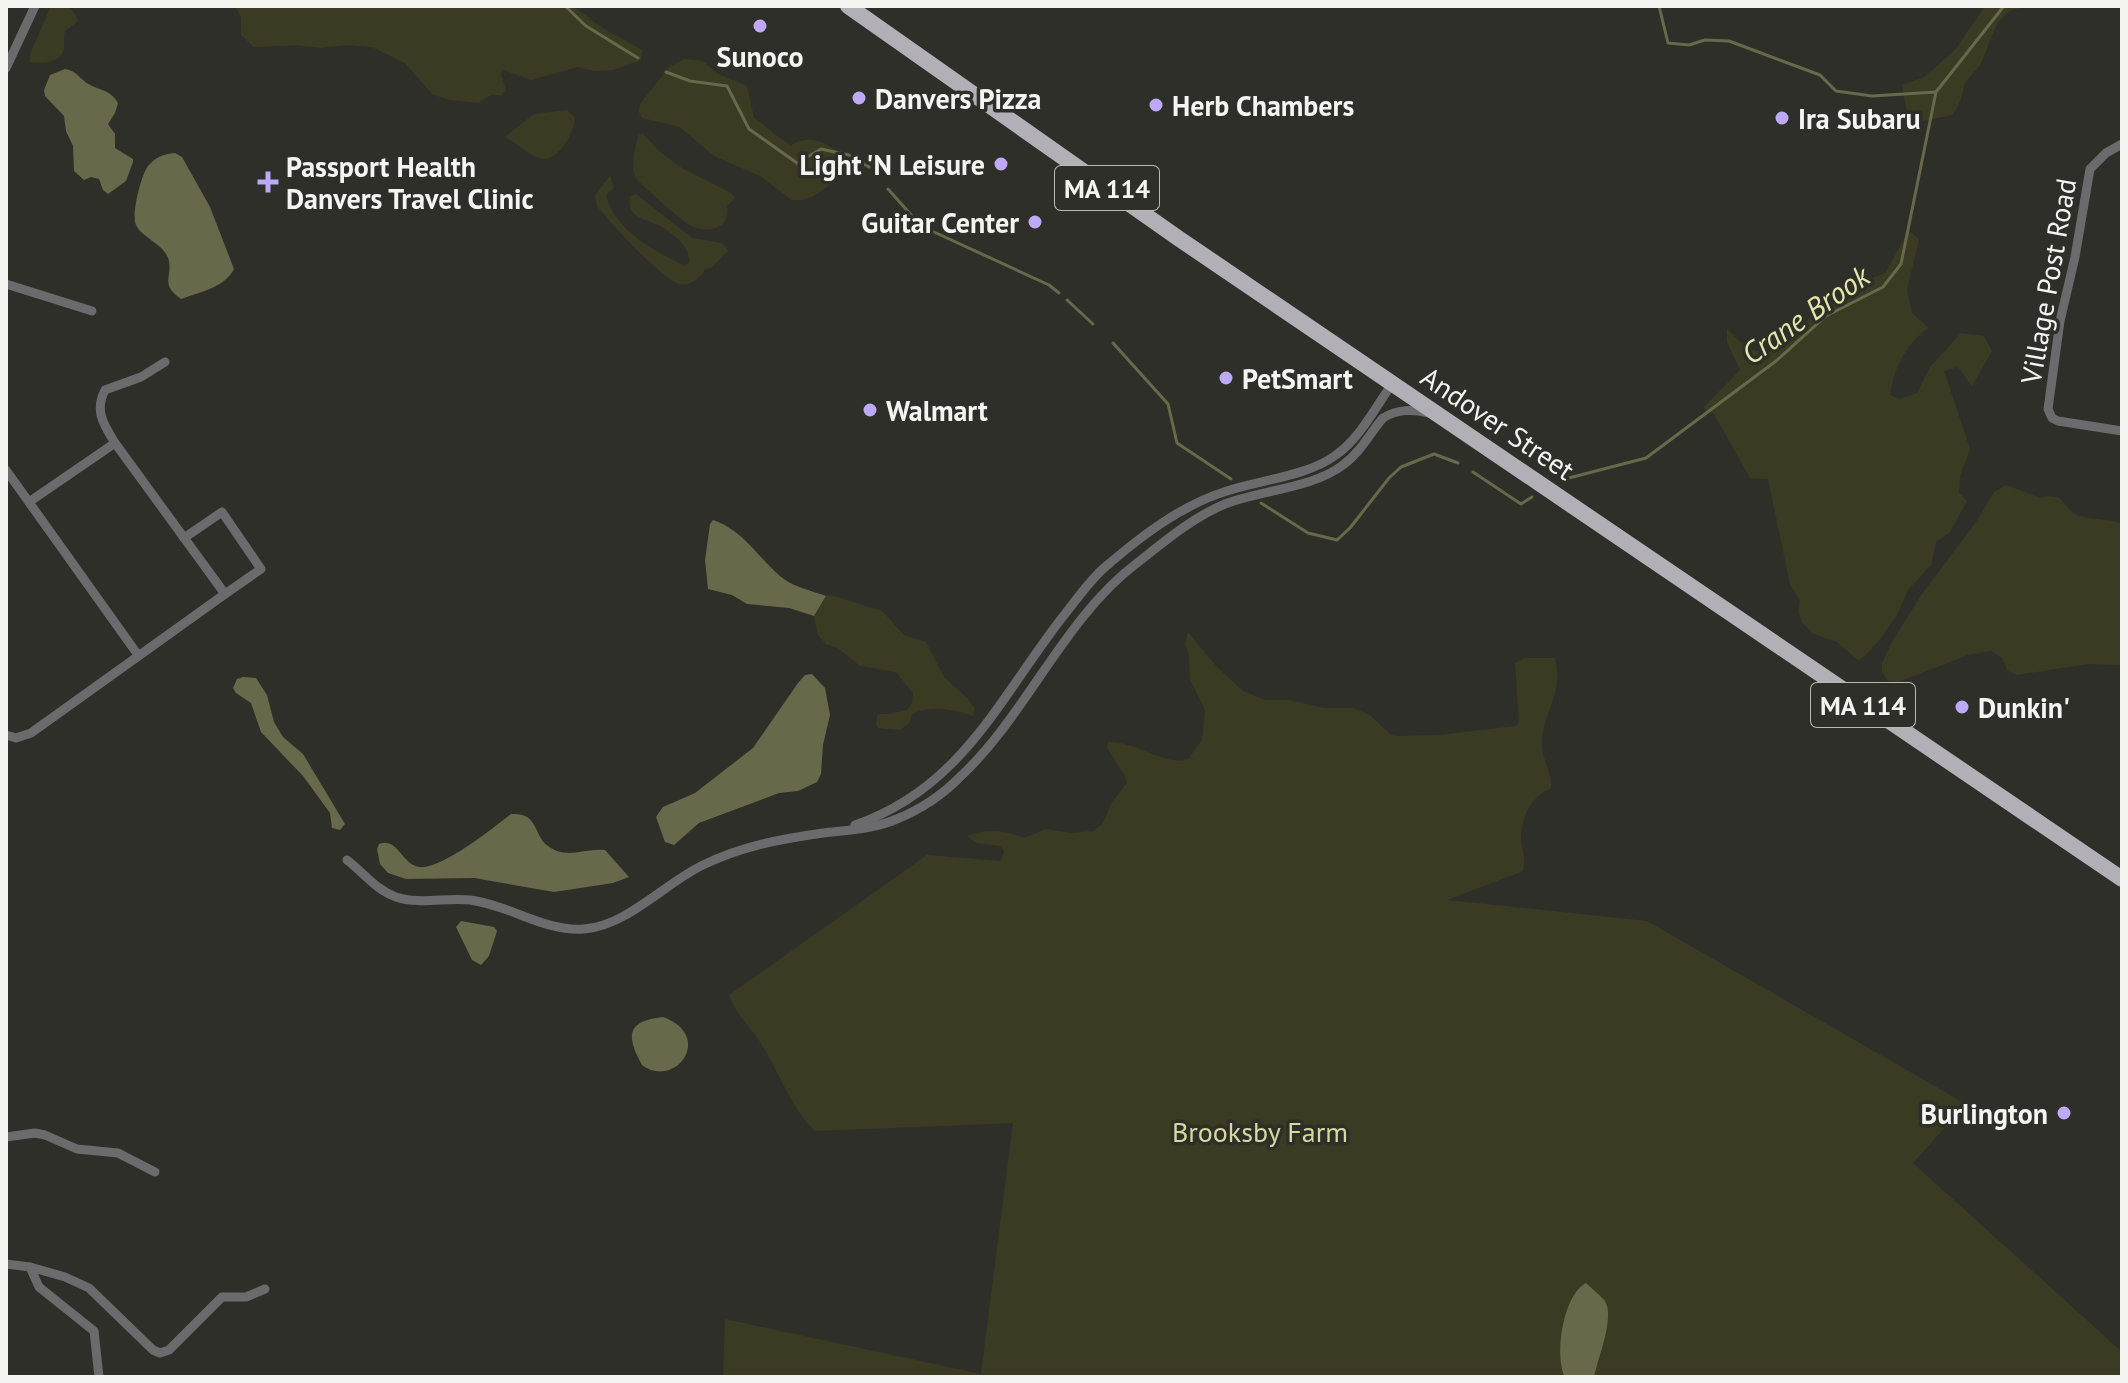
<svg xmlns="http://www.w3.org/2000/svg" width="2128" height="1383" font-family="'PT Sans',sans-serif">
<rect width="100%" height="100%" fill="#2f2f2a"/>
<g fill="#3b3b24">
<path d="M51,6H67L75,14L78,21L65,31C63,37 65,47 63,52C58,63 40,64 30,62V54Z"/>
<path d="M235,6H573L601,27L642,50L641,60L613,70L595,71L577,67L531,80L504,70L501,74L506,90L502,95H491L479,103L449,100L432,94L405,63L372,47L349,45L319,48L296,45L254,47L241,35V17Z"/>
<path d="M1985,6H2041C2033,7 2024,7 2015,9C1995,15 1990,44 1982,61C1978,71 1968,75 1964,86C1961,98 1960,105 1952,115L1923,121L1911,118L1906,108L1902,85L1924,77L1955,50Z"/>
<path d="M685,59L703,61L716,73L747,86L754,118C767,126 778,139 791,145C819,130 832,151 855,163L852,170L812,197L802,200H792L760,176L714,156L680,127L642,118L639,112L640,104L670,66Z"/>
<path d="M567,110L575,118C574,133 557,165 539,158C528,154 516,143 505,137L534,114Z"/>
<path d="M643,134L659,151L683,169L731,193L735,198L727,206C731,230 705,235 688,224C679,218 641,185 636,178C630,168 635,145 639,135Z"/>
<path d="M610,176L614,187L606,195C614,230 654,251 683,265L689,263C691,248 676,236 664,228C650,219 625,220 630,196L636,194L692,238L722,243L728,251L711,268L705,269C701,277 690,287 680,284C661,279 610,222 597,206L595,195Z"/>
<path d="M1909,231L1919,239L1907,290L1912,313L1929,328C1906,343 1894,368 1890,395L1900,399L1917,393L1930,367L1961,333L1984,336L1992,351L1972,386L1958,367L1944,371L1970,449L1960,476L1959,493L1967,501L1950,532L1936,542L1931,565L1908,590L1897,615L1881,638L1865,656L1858,660L1837,642L1812,633L1802,622L1798,610L1800,601L1790,584L1768,479L1750,478L1714,414L1703,408L1740,370L1727,342V329L1747,349L1768,353L1814,315L1821,299L1885,273Z"/>
<path d="M2006,485L2041,498L2048,496L2058,497C2066,503 2068,511 2077,515C2090,520 2108,518 2122,524V665L2088,664L2017,675L2008,671L2002,658L1991,651L1968,655L1898,682L1888,681L1882,672V663L1893,640L1922,594L1976,522L1994,492Z"/>
<path d="M831,595L882,611L904,635L926,642L944,677L968,699L975,709L973,716C953,709 932,705 912,714L909,723L900,730L878,728L876,724L877,716L880,714H889L907,710L912,703L913,693L896,672L860,666L838,648L826,644L818,635L814,617L826,596Z"/>
<path d="M1188,632L1217,667L1243,691L1265,700H1289L1324,708H1353L1370,715L1391,735L1397,736L1439,735L1516,726L1519,721L1515,663L1525,658H1555C1564,692 1545,708 1542,739C1540,757 1552,770 1551,788C1531,797 1521,817 1521,839C1522,851 1526,859 1523,871L1447,900L1647,921L1966,1104L1913,1163L2122,1352V1377H723L725,1319L981,1374L1013,1123L815,1131C788,1105 778,1067 756,1036C744,1020 737,1015 729,995L927,855L1001,861L1004,851L1000,846L976,843L967,836C988,828 1004,830 1024,838L1046,829L1070,833L1094,831L1103,823L1112,802L1127,783L1126,778L1107,747L1108,742C1136,741 1166,767 1188,759L1202,740L1205,710L1190,679L1189,655L1185,644Z"/>
</g>
<g fill="#68684a">
<path d="M65,69C75,71 76,74 83,80C95,91 109,87 118,103L115,113L108,124L115,134V148L133,159V162L126,181L108,194L103,190L99,179L91,177L84,180L74,171L73,146L66,131L64,116L45,96L44,90L50,75Z"/>
<path d="M175,153L182,157L210,207L234,269C224,288 200,292 181,299C160,284 172,278 169,261C165,244 143,239 136,225C131,215 141,175 148,166C156,157 163,154 175,153Z"/>
<path d="M713,520C743,530 758,557 780,576C791,586 812,591 826,596L814,616L789,608L747,604L732,595L708,589L705,560L710,524Z"/>
<path d="M812,674L825,688L830,715L823,745L821,774L817,782L798,791L779,793L699,823L674,845L665,842L656,817L663,807L695,793L753,748L798,683L805,675Z"/>
<path d="M243,677L256,678L267,695L274,722L283,737L303,754L345,824L340,830L332,828L330,813L303,776L261,732L251,703L236,693L233,688L237,679Z"/>
<path d="M511,814C539,812 533,835 548,846C566,860 584,848 605,850L629,877L613,883L554,892L474,878L406,879L388,873L380,864L377,849L379,844C398,837 401,864 419,867C441,870 493,828 511,814Z"/>
<path d="M461,921L494,927L497,931L489,956L481,965L472,960L456,927Z"/>
<path d="M663,1017C715,1036 675,1090 642,1065C626,1036 626,1021 663,1017Z"/>
<path d="M1586,1283C1592,1289 1600,1295 1605,1301C1615,1317 1598,1358 1594,1377H1565C1554,1355 1563,1295 1586,1283Z"/>
</g>
<g fill="none" stroke-linecap="round" stroke-linejoin="round">
<g stroke="#68684a" stroke-width="3">
<path d="M565,6L586,26L638,58"/>
<path d="M1659,6L1668,43L1689,45L1705,40L1729,41L1820,75L1836,91L1872,96L1936,92"/>
<path d="M666,72L690,81L727,86L749,129L797,163L821,149L849,155L869,167"/>
<path d="M888,189L921,226L1049,285L1059,293"/>
<path d="M1067,300L1093,324"/>
<path d="M1113,343L1168,404L1177,443L1231,479"/>
<path d="M1473,472L1521,504L1532,497"/>
<path d="M1565,479L1646,458L1776,361L1826,316L1883,287L1901,264L1936,92L2004,6"/>
<path d="M1261,503L1308,533L1337,540L1350,528L1389,478L1401,467L1434,454L1458,463"/>
</g>
<g stroke="#6b6a6d" stroke-width="9">
<path d="M6,68L35,6"/>
<path d="M2122,144L2106,153L2090,169L2075,257L2060,321L2048,409L2052,418L2058,421L2122,431"/>
<path d="M6,284L92,311"/>
<path d="M6,470L138,655"/>
<path d="M29,502L115,443"/>
<path d="M184,538L222,512L261,569L225,594"/>
<path d="M6,735L16,738L31,733L225,594L115,443C104,425 94,411 105,390L141,377L165,362"/>
<path d="M855,825C960,789 998,701 1061,619C1075,602 1088,582 1104,568C1140,537 1181,505 1227,491C1260,480 1308,476 1336,455C1360,438 1375,408 1392,384"/>
<path d="M347,860C364,873 376,890 396,897C419,905 447,897 470,900C510,905 544,932 584,929C627,926 665,883 703,865C742,846 781,839 823,833C848,830 874,829 897,819C919,810 942,795 959,778C1027,715 1063,619 1137,563C1164,542 1193,517 1225,504C1261,490 1313,488 1343,465C1360,453 1370,433 1383,418C1398,409 1412,409 1429,413"/>
<path d="M6,1137L35,1133L45,1135L77,1149L118,1153L155,1172"/>
<path d="M6,1264L30,1267L39,1287L94,1331L99,1377"/>
<path d="M30,1267L65,1277L89,1288L153,1350L160,1353L169,1350L222,1297H246L265,1289"/>
</g>
<path stroke="#b2b0b6" stroke-width="16" d="M848,6L1178,238L2122,879"/>
</g>
<g fill="#bda9f5" stroke="#2f2f2a" stroke-width="3">
<circle cx="760" cy="26" r="8"/>
<circle cx="859" cy="98" r="8"/>
<circle cx="1156" cy="105" r="8"/>
<circle cx="1782" cy="118" r="8"/>
<circle cx="1001" cy="164" r="8"/>
<path d="M264 170h8v8h8v8h-8v8h-8v-8h-8v-8h8z"/>
<circle cx="1035" cy="222" r="8"/>
<circle cx="1226" cy="378" r="8"/>
<circle cx="870" cy="410" r="8"/>
<circle cx="1962" cy="707" r="8"/>
<circle cx="2064" cy="1113" r="8"/>
</g>
<g text-anchor="middle" dominant-baseline="central" stroke-width="7" stroke-linejoin="round" paint-order="stroke">
<g fill="#2f2f2a" stroke="#b9b9b5" stroke-width="2">
<rect x="1055" y="166" width="104" height="44" rx="6"/>
<rect x="1811" y="683" width="104" height="44" rx="6"/>
</g>
<g font-size="26" font-weight="bold" fill="#f4f4f1">
<text x="1107" y="188">MA 114</text>
<text x="1863" y="705">MA 114</text>
</g>
<g font-size="28" font-weight="bold" fill="#f4f4f1" stroke="#2f2f2a" text-anchor="start">
<text x="760" y="56" text-anchor="middle">Sunoco</text>
<text x="875" y="98">Danvers Pizza</text>
<text x="1172" y="105">Herb Chambers</text>
<text x="1798" y="118">Ira Subaru</text>
<text x="985" y="164" text-anchor="end">Light 'N Leisure</text>
<text x="286" y="166">Passport Health<tspan x="286" dy="32">Danvers Travel Clinic</tspan></text>
<text x="1019" y="222" text-anchor="end">Guitar Center</text>
<text x="1242" y="378">PetSmart</text>
<text x="886" y="410">Walmart</text>
<text x="1978" y="707">Dunkin'</text>
<text x="2048" y="1113" text-anchor="end">Burlington</text>
</g>
<g font-size="28" fill="#f4f4f1" stroke="#2f2f2a">
<text transform="translate(2048 281) rotate(-80)">Village Post Road</text>
<text transform="translate(1498 423) rotate(34)">Andover Street</text>
</g>
<g font-size="28" fill="#d7d89e" stroke="#2f2f2a">
<text x="1260" y="1131">Brooksby Farm</text>
</g>
<g font-size="30" font-style="italic" fill="#e6e6ac" stroke="#2f2f2a">
<text transform="translate(1805 314) rotate(-35)">Crane Brook</text>
</g>
</g>
<rect width="2128" height="1383" fill="none" stroke="#f4f4f1" stroke-width="16"/>
</svg>
